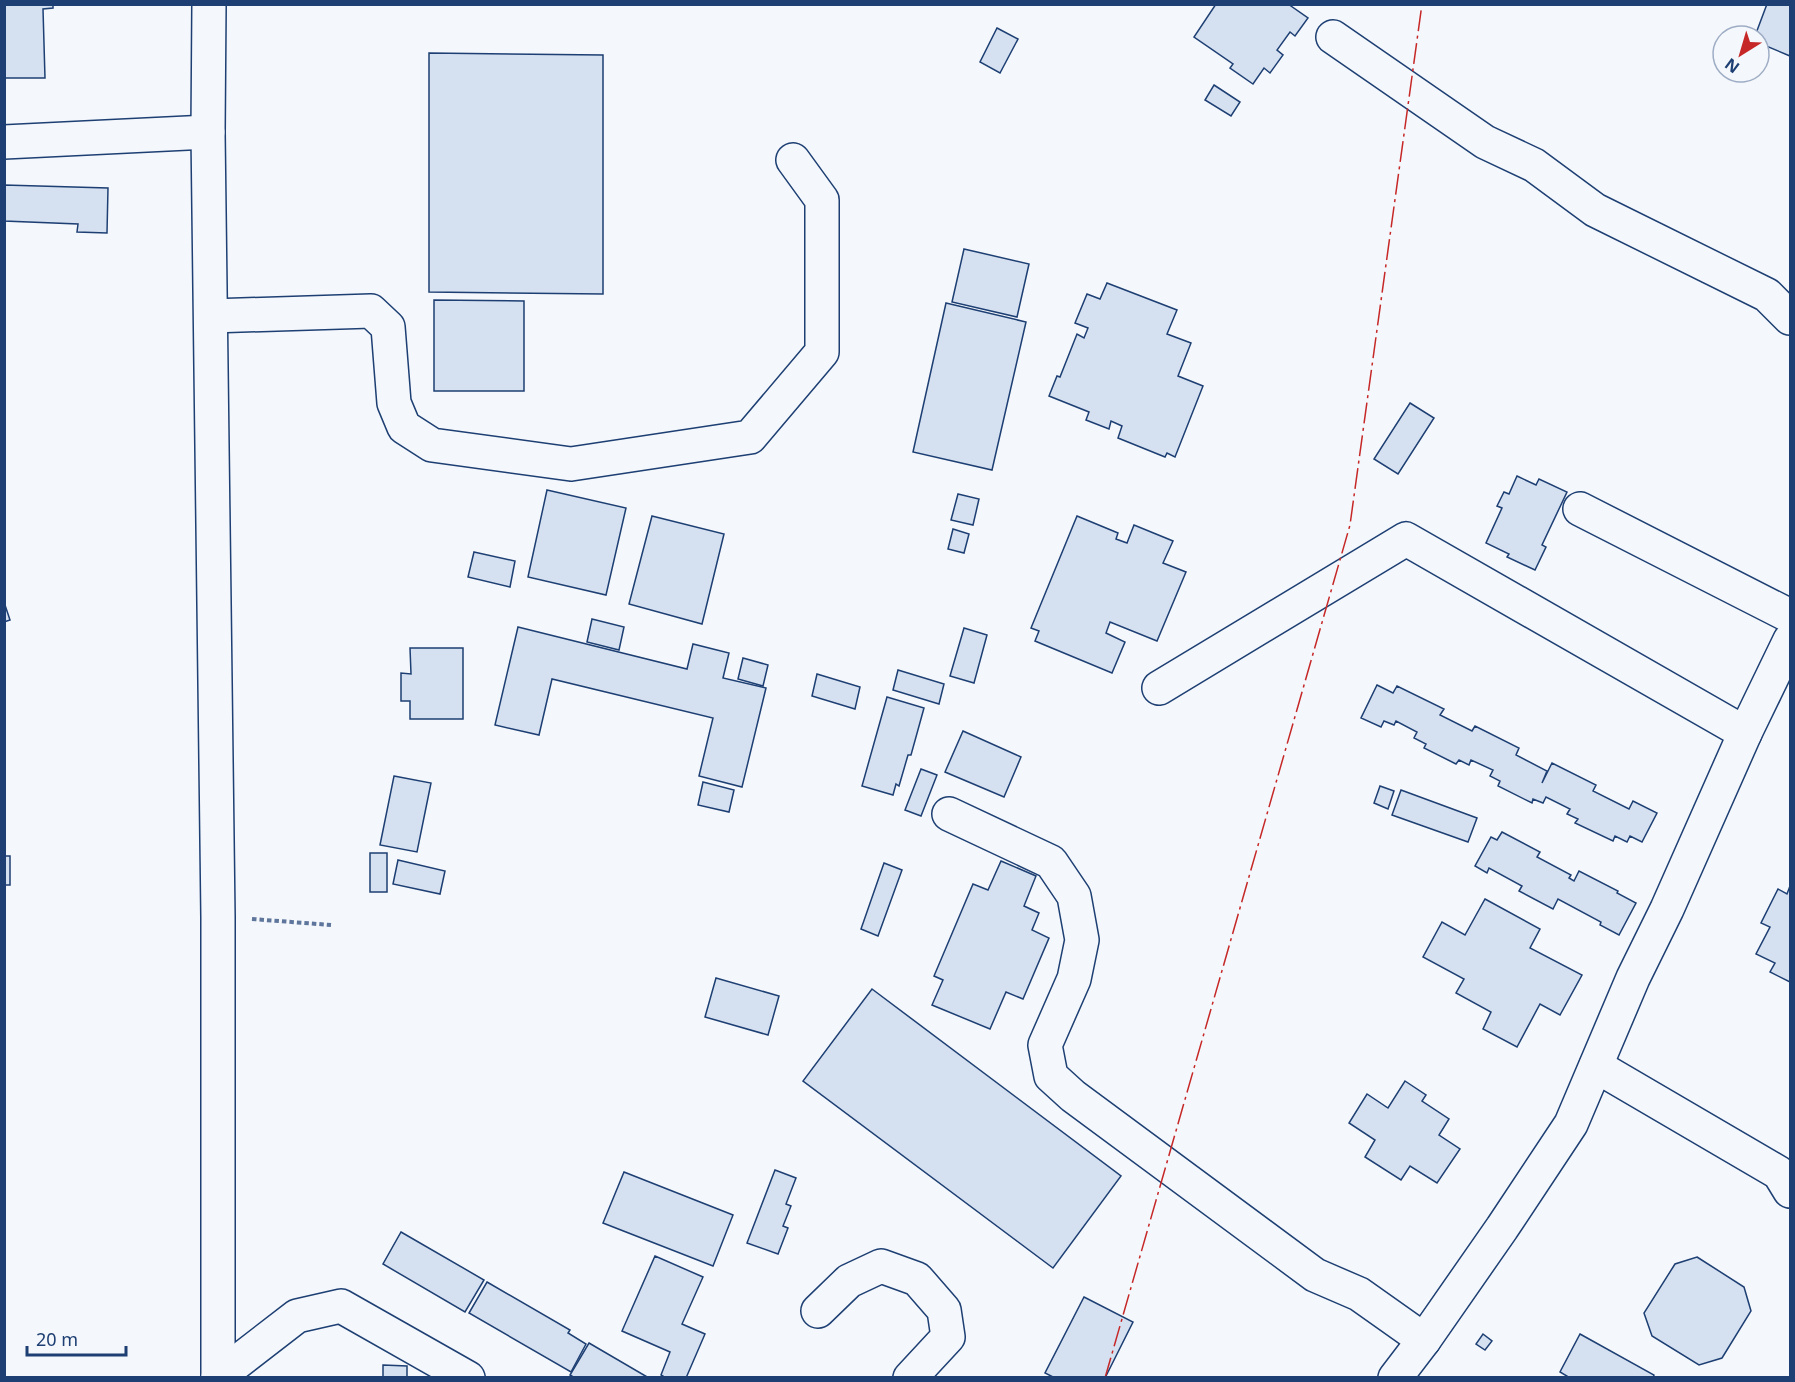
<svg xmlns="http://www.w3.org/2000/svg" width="1795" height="1382" font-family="'Noto Sans',sans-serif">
<rect width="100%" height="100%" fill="#f4f7fb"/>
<g fill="#d5e0f0" stroke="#1d3f73" stroke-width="1.5">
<path d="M4,4H53V8L43,9L45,78H4Z"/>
<path d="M1216,4H1288L1308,18L1295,36L1290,32L1277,50L1283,55L1270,73L1264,68L1253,84L1230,68L1233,64L1194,37Z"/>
<path d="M1767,4H1790V56L1759,43V36H1755Z"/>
<path d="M997,28L1018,39L1000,73L980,62Z"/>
<path d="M429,53L603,55V294L429,292Z"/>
<path d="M1214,85L1240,102L1231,116L1205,100Z"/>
<path d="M4,185L108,188L107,233L77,232L78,224L4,221Z"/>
<path d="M964,249L1029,264L1017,317L952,302Z"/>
<path d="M1107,283L1177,310L1167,334L1191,343L1178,376L1203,386L1175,457L1167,453L1165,457L1118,438L1122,426L1111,421L1109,429L1086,420L1089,412L1049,396L1057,376L1060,377L1077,334L1084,338L1088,328L1075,323L1087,294L1100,299Z"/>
<path d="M434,300L524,301V391H434Z"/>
<path d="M946,303L1026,322L992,470L913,452Z"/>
<path d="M1410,403L1434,418L1398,474L1374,459Z"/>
<path d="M1517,476L1536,485L1539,479L1567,492L1542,545L1546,547L1535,570L1507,557L1509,554L1486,543L1502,508L1497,506L1504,492L1509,494Z"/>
<path d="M547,490L626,508L606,595L528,577Z"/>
<path d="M958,494L979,499L973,525L951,520Z"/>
<path d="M652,516L724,534L702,624L629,604Z"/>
<path d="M1077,516L1118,533L1116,539L1127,543L1134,525L1173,541L1163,563L1186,572L1157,641L1110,622L1106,633L1125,642L1112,673L1035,641L1039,631L1031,628Z"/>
<path d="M953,529L969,534L964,553L948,549Z"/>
<path d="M474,552L515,561L510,587L468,577Z"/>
<path d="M4,602L10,620L4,622Z"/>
<path d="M592,619L624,627L619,650L587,642Z"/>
<path d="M518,627L687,669L693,644L729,653L723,678L766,688L742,787L699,776L713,718L552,679L539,735L495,725Z"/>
<path d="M964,628L987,635L974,683L950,676Z"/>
<path d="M410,648H463V719H410V701H401V673L411,674Z"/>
<path d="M743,658L768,665L763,686L738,679Z"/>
<path d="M898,670L944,684L939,704L893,690Z"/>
<path d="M817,674L860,687L855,709L812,696Z"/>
<path d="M1377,685L1393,693L1397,686L1444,709L1440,715L1472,731L1475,726L1519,748L1516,755L1547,771L1542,783L1552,763L1596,785L1593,791L1629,809L1633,801L1657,813L1642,842L1630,836L1627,842L1615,836L1613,841L1575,823L1578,819L1567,814L1570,809L1546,797L1543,803L1533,799L1532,803L1498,786L1500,781L1490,776L1493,770L1471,760L1469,765L1459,760L1456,764L1424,748L1426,744L1414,738L1417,732L1396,721L1394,725L1384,721L1381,727L1361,718Z"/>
<path d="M887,697L924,708L911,755H908L899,786L896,784L893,795L862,786Z"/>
<path d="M963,731L1021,757L1004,797L945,772Z"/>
<path d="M921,769L937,775L921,816L905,810Z"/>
<path d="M394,776L431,783L417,852L380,845Z"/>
<path d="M703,782L734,790L729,812L698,805Z"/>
<path d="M1380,786L1394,791L1388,809L1374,803Z"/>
<path d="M1401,790L1477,818L1468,842L1392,815Z"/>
<path d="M1502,832L1540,852L1537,857L1571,875L1569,878L1574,881L1579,871L1618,891L1617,893L1636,903L1619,935L1600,925L1601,922L1558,899L1553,909L1519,891L1522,886L1489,868L1487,873L1475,866L1491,837L1497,840Z"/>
<rect x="370" y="853" width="17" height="39"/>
<rect x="4" y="856" width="6" height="29"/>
<path d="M398,860L445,871L440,894L393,884Z"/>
<path d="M1001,861L1036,876L1024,906L1039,913L1032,930L1049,938L1023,999L1006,992L990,1029L932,1005L943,980L934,976L973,884L988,890Z"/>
<path d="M884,863L902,870L878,936L861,929Z"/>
<path d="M1790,886V982L1770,972L1775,963L1756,954L1770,927L1761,923L1778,889L1787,894Z"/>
<path d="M1485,899L1540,929L1530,948L1582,975L1560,1015L1540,1004L1517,1047L1483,1029L1491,1012L1456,993L1464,979L1423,957L1442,922L1465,935Z"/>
<path d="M716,978L779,996L768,1035L705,1017Z"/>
<path d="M872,989L1121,1176L1053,1268L803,1081Z"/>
<path d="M1405,1081L1426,1095L1422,1101L1449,1119L1439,1135L1460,1149L1437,1183L1410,1166L1401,1180L1365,1157L1375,1140L1349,1123L1367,1094L1388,1108Z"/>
<path d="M775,1170L796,1178L786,1204L791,1206L783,1226L788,1228L778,1254L747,1243Z"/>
<path d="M624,1172L733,1215L713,1266L603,1223Z"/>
<path d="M401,1232L484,1280L465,1312L383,1264Z"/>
<path d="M655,1256L703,1277L682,1324L705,1334L686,1378H666L661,1375L670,1352L622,1331Z"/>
<path d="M1697,1257L1744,1287L1751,1311L1722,1358L1699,1365L1652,1336L1644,1313L1675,1264Z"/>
<path d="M487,1282L570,1330L568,1333L586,1344L571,1372L469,1313Z"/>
<path d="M1084,1297L1133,1322L1105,1378H1055L1045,1373Z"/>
<path d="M1483,1334L1492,1341L1485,1350L1476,1344Z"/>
<path d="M1580,1334L1654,1375L1653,1378H1570L1560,1372Z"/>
<path d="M589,1343L649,1378H575L570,1375Z"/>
<path d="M383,1365L407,1366V1378H383Z"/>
</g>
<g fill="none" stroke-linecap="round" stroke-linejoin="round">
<g stroke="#1d3f73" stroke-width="36">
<g id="minor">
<path d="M1333,37L1485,142L1534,165L1595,210L1767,295L1790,318"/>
<path d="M4,142L208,132"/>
<path d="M211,316L371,311L388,327L394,403L404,427L432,445L571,464L750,437L822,352V200L793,160"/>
<path d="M1580,509L1790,616"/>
<path d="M1159,688L1406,539L1745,733"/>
<path d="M949,814L1051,862L1074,896L1082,940L1074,979L1045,1045L1051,1076L1073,1096L1315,1275L1359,1294L1424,1340"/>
<path d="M1596,1066L1779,1173L1790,1191"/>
<path d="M818,1311L849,1281L881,1266L917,1279L944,1310L948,1337L910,1378"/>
<path d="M218,1377L297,1316L341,1306L468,1378"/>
<path d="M1395,1378L1424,1340L1502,1228L1571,1124L1633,978L1667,909L1745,733L1790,640"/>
</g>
</g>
<g stroke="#1d3f73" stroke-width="36">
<path id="highway" d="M209,4L208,132L218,917V1378"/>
</g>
<path stroke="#5e769c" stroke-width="4" stroke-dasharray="4.5 3" stroke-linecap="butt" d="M252,919L331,925"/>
<use href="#minor" stroke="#f4f7fb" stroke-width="33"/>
<use href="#highway" stroke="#f4f7fb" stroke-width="33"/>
<path stroke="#c62828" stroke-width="1.5" stroke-dasharray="21 4.5 3 4.5" stroke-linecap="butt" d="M1105,1378L1350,525L1422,4"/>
</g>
<rect width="1795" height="1382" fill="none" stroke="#1d3f73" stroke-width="12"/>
<g transform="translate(1741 54) rotate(217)"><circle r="28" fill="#f4f7fb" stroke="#9eadc5" stroke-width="1.5"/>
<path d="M0-4.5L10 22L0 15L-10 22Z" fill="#c62828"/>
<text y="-9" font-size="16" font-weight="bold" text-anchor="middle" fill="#1d3f73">N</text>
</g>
<path d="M27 1346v9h99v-9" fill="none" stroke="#1d3f73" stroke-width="3"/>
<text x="36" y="1346" font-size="18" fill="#1d3f73" stroke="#f4f7fb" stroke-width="4.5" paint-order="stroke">20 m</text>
</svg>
